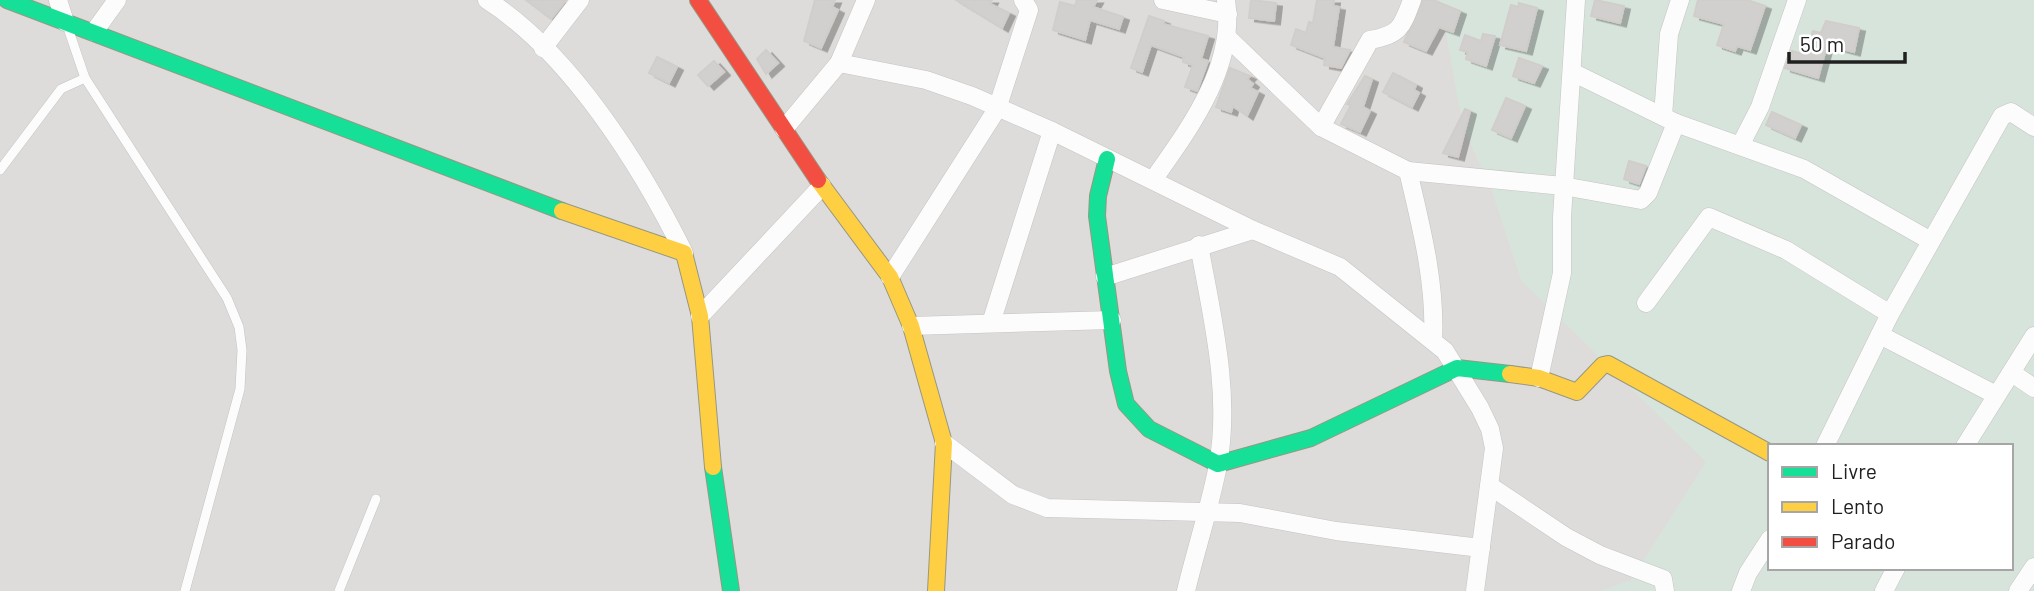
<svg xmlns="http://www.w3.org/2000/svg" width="2034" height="591" font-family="Barlow,sans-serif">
<defs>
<filter id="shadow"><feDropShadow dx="6" dy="3.5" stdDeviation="0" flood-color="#0004"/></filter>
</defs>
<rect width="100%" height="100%" fill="#eeece9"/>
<path fill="#dddcda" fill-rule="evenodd" d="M0,0H2034V591H0ZM1770,446H2011V568H1770Z"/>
<path fill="#d7e4db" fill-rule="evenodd" d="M1440,0H2034V591H1600L1631,580L1706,462L1521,280L1493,194L1463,127ZM1770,446H2011V568H1770Z"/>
<g fill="#d2d0ce" stroke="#d1cdca" stroke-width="2" filter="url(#shadow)">
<path d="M526,0H566L551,19Z"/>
<path d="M815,0H835L832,7L838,10L821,48L804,41Z"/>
<path d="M956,0H992L990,4L1009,13L1002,28Z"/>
<path d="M1077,0H1097L1093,7L1123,17L1119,29L1090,20L1085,40L1053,30L1060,2L1075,6Z"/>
<path d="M1251,0L1276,3L1274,21L1249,18Z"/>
<path d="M1317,0H1334L1333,6L1339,7L1333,47L1350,50L1341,68L1324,65L1325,58L1291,45L1296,29L1306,33L1309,22L1313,23Z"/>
<path d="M1423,0H1433L1460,11L1453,32L1439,27L1426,51L1404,42Z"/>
<path d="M1595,0L1624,6L1620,23L1591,16Z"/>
<path d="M1698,0H1747L1765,6L1750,50L1737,46L1735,51L1717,45L1724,24L1694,16Z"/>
<path d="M1519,3L1537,8L1526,51L1500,45L1511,5L1518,7Z"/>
<path d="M1149,16L1164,21L1163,24L1208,36L1201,59L1208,61L1197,91L1185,87L1193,65L1183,62L1184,57L1151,45L1142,72L1131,68Z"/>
<path d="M1826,21L1859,28L1854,52L1827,45L1818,78L1785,68L1792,51L1806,55L1813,31L1821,33Z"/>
<path d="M1483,34L1495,36L1486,66L1466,59L1468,52L1460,50L1465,35L1481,41Z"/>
<path d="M766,50L778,63L766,74L757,59Z"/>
<path d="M657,57L677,67L669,83L649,73Z"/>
<path d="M1519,58L1542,66L1534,83L1513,76Z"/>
<path d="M714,61L724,72L708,86L698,75Z"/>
<path d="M1230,68L1250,76L1247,79L1253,84L1250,88L1258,92L1247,116L1233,106L1231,112L1216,107Z"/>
<path d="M1393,73L1416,85L1414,90L1419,93L1412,107L1383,92Z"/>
<path d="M1365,76L1372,79L1363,107L1370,111L1360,132L1341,124L1351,105L1347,104Z"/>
<path d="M1506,98L1525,106L1511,138L1492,130Z"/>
<path d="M1465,109L1470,111L1458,157L1443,153Z"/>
<path d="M1772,112L1801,125L1795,138L1766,125Z"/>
<path d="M1629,161L1646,166L1639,184L1624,179Z"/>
</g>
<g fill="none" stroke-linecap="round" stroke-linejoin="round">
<g stroke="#c5c4c3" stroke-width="10">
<g id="lane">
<path d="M68,28L85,78L227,298L239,327L242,350L240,389L185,591"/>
<path d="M0,170L61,89L85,78"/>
<path d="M339,591L376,499"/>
</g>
</g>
<g stroke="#c5c4c3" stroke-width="19">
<g id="street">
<path d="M58,0L65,22"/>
<path d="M487,0C570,53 641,166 684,253"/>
<path d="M1163,0L1228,14"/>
<path d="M94,32L117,0"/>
<path d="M1228,38L1321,127L1370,40C1400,35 1402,27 1412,0"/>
<path d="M543,48L580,0"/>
<path d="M839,63L926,80L972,96L1052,131L1253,230L1340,267L1445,351L1480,408L1490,429L1494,448L1475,591"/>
<path d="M1572,72L1676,123L1804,169L1931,241"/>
<path d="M1663,116L1669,34L1680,0"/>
<path d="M1321,127L1408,171C1421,226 1436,283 1433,341"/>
<path d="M784,129L839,63L866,0"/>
<path d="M1741,144L1760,107L1797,0"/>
<path d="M1408,171L1563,186L1641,200L1648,193L1676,123"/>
<path d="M1153,180C1189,129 1236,67 1226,0"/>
<path d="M890,277L997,109L1029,10L1023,0"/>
<path d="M1105,277L1253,230"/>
<path d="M1646,303L1709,217L1786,250L1890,314"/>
<path d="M700,316L822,186"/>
<path d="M991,323L1052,131"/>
<path d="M911,326L1112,320"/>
<path d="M1880,335L1996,395"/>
<path d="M2012,373L2034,388"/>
<path d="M1539,378L1562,273V217L1576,0"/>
<path d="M944,443L1013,495L1047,508L1240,513L1336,531L1481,548"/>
<path d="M1825,446L1890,314L2002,116L2011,112L2034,127"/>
<path d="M1965,446L2034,336"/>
<path d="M1490,486L1566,537L1600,555L1663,579L1665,591"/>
<path d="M1186,591C1196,549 1210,507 1218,465C1231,392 1212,317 1199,245"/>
<path d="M1741,591L1748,573L1770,539"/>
<path d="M1884,591L1896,568"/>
<path d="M2018,591L2034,567"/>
</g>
</g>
<g stroke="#989781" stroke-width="18">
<g id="fast">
<path d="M7,0L562,211"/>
<path d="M1107,159L1098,196L1097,216L1118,371L1126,404L1149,429L1218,464L1311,438L1457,368L1510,374"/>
<path d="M713,467L731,591"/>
</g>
</g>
<g stroke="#989781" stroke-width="18">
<g id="slow">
<path d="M818,180L890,277L911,326L944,443L936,591"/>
<path d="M562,211L684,253L700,316L713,467"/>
<path d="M1510,374L1539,378L1577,392L1603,365L1608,364L1770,453"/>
</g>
</g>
<g stroke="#989781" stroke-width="18">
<path id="jam" d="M698,0L818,180"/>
</g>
<use href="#lane" stroke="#fcfcfc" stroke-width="9"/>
<use href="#street" stroke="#fcfcfc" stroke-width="18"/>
<use href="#fast" stroke="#16e098" stroke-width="16"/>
<use href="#slow" stroke="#ffcf43" stroke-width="16"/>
<use href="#jam" stroke="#f24e42" stroke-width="16"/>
</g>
<rect x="1768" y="444" width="245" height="126" fill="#ffffff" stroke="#a6a6a6" stroke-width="2"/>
<rect x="1782" y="467" width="35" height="10" fill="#16e098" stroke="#a6a6a6" stroke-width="2"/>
<text x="1831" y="479" font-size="21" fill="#202020">Livre</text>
<rect x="1782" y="502" width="35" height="10" fill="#ffcf43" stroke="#a6a6a6" stroke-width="2"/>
<text x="1831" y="514" font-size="21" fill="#202020">Lento</text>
<rect x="1782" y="537" width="35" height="10" fill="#f24e42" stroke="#a6a6a6" stroke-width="2"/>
<text x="1831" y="549" font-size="21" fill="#202020">Parado</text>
<path d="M1789 52v10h116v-10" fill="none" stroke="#202020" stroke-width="3.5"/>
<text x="1800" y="52" font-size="21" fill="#202020" stroke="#ffffff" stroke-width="5" paint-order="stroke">50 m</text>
</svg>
